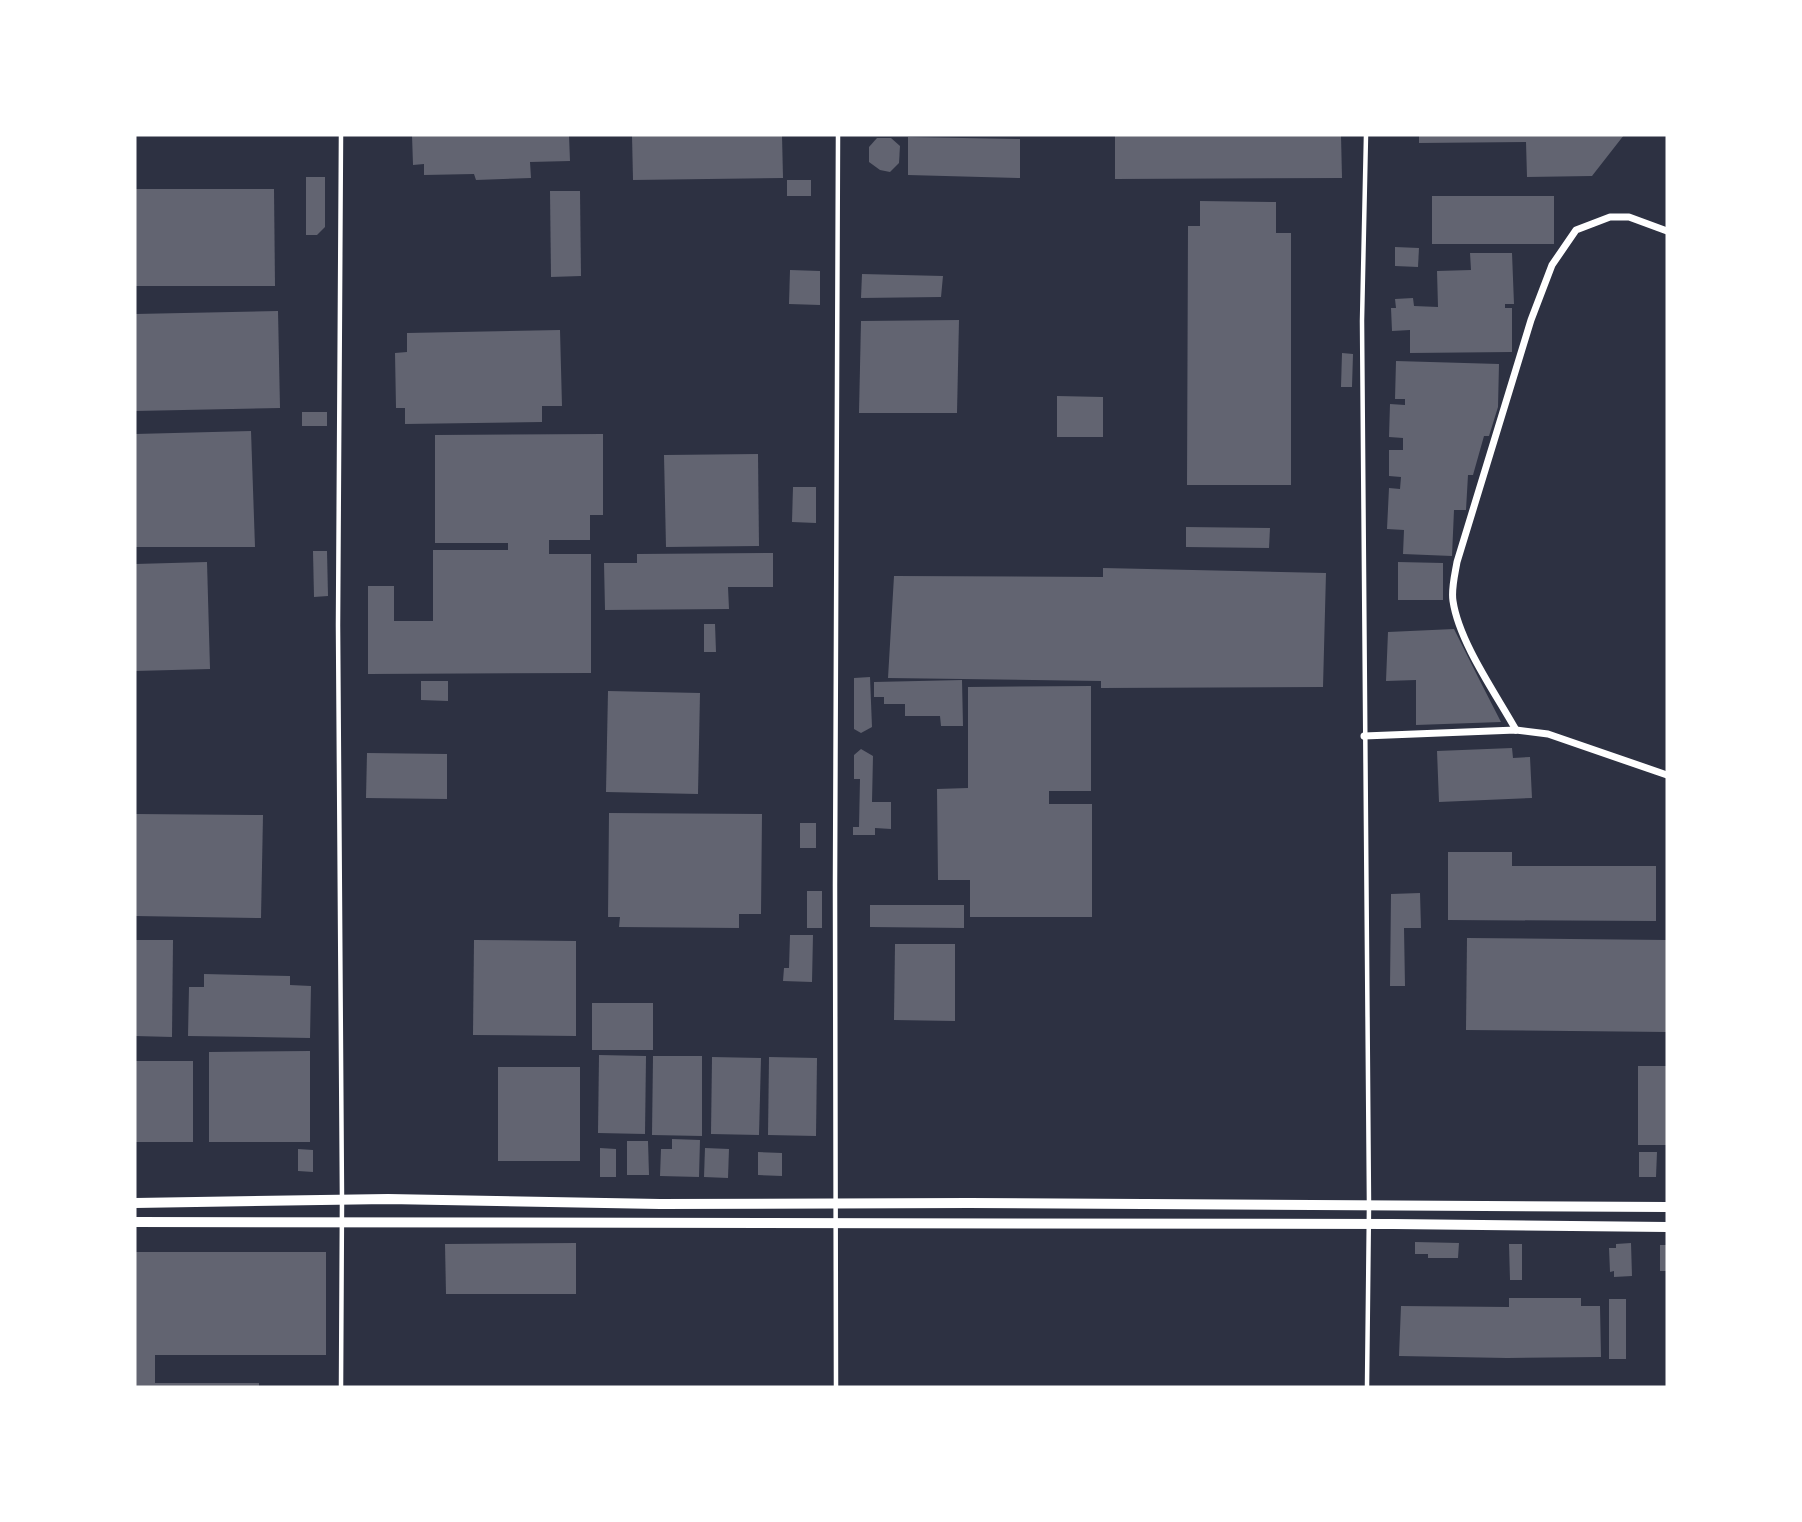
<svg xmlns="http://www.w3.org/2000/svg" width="1802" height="1522" font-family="Jost,sans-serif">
<rect width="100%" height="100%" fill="#2d3142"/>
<g fill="#626471">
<path d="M412,135H569L570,161L530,162L531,178L476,180L474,174L424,175V164L413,165Z"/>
<path d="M632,135H782L783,178L633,180Z"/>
<path d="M1115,135H1341L1342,178L1115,179Z"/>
<path d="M1419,135H1624L1592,176L1527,177L1526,142L1419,143Z"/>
<path d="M908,137L1020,139V178L908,175Z"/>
<path d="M877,138H891L900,146L899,163L890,172L880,170L869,162V147Z"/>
<path d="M306,177H325V227L317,235H306Z"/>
<rect x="787" y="180" width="24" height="16"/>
<path d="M135,189H274L275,286H135Z"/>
<path d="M550,191H580L581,276L551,277Z"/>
<rect x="1432" y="196" width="122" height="48"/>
<path d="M1200,201L1276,202V233H1291V485H1187L1188,226H1200Z"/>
<path d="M1395,247L1419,248L1418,267L1395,266Z"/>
<path d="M1470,253H1512L1514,304H1505V308H1512V352L1410,353V330L1392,331L1391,308H1396L1395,299L1413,298L1414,306L1438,307L1437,271L1471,270Z"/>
<path d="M790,270L820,271V305L789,304Z"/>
<path d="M862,274L943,276L941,297L861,298Z"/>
<path d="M278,311L280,408L135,411V314Z"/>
<path d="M959,320L957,413H859L861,321Z"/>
<path d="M560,330L562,406H542V422L405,424V408H396L395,353L407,352V333Z"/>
<path d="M1342,353L1353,354L1352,387H1341Z"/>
<path d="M1396,361L1499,364L1498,407L1489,436H1484L1473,475H1468L1466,510H1454L1452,556L1403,554L1404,530L1387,529L1389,488L1400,489L1401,477L1389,476V450H1403V438L1389,437L1390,404L1405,405V399H1395Z"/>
<path d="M1057,396L1103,397V437H1057Z"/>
<rect x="302" y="412" width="25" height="14"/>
<path d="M251,431L255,547H135V434Z"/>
<path d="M603,434V515H590V540H549V554H591V673L368,674V586H394V621H433V550H508V543H435V435Z"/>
<path d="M758,454L759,546L666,547L664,455Z"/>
<path d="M793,487H816V523L792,522Z"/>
<path d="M1186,527L1270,528L1269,548L1186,547Z"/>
<path d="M313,551H327L328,596L314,597Z"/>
<path d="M773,553V587H728L729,609L605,610L604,563H637V554Z"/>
<path d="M207,562L210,669L135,671V564Z"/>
<path d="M1398,562L1443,563V600H1398Z"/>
<path d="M1103,568L1326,573L1323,687L1101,688V681L888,678L894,576L1103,577Z"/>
<path d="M704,624H715L716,652H704Z"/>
<path d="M1454,629L1479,679L1501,722L1416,725V680L1386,681L1388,632Z"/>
<path d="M870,677L872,727L861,733L854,729V678Z"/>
<path d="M962,680L963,726H941L940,716H905V704H884V697H874V682Z"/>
<path d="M421,681H448V701L421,700Z"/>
<path d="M1091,686V791H1049V804H1092V917H970V880H938L937,789L968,788V687Z"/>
<path d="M608,691L700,693L698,794L606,792Z"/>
<path d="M1512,748L1513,758L1530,757L1532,798L1439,802L1437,751Z"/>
<path d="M861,749L873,756L872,802H891V829L875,828V835H853V827H859L860,779H854V755Z"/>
<path d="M367,753L447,754V799L366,798Z"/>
<path d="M609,813L762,814L761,914H739V928L619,927L620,917H608Z"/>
<path d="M135,814L263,815L261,918L135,916Z"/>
<rect x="800" y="823" width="16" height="25"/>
<path d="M1448,852H1512V866H1656V921L1448,920Z"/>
<rect x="807" y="891" width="15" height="37"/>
<path d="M1420,893L1421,928H1404L1405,986H1390L1391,894Z"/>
<path d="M870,905H964V928L870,927Z"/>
<path d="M790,935H813L812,982L783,981L784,968H789Z"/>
<path d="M1467,938L1667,940V1032L1466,1030Z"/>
<path d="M135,940H173L172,1037L135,1036Z"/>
<path d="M474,940L576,941V1036L473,1035Z"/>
<path d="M895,944H955V1021L894,1020Z"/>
<path d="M204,974L290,976V985L311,986L310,1038L188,1036L189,987H204Z"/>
<rect x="592" y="1003" width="61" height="47"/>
<path d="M310,1051V1142H209V1052Z"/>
<path d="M599,1055L646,1056L645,1134L598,1133Z"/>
<path d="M653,1056H702V1136L652,1135Z"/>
<path d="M712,1057L761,1058L759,1135L711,1134Z"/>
<path d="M769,1057L817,1058L816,1136L768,1135Z"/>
<rect x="135" y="1061" width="58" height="81"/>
<rect x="1638" y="1066" width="29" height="79"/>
<rect x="498" y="1067" width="82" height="94"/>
<path d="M672,1139L700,1140L699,1177L660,1176L661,1149H672Z"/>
<path d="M627,1141H648L649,1175H627Z"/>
<path d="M600,1148L616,1149V1177H600Z"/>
<path d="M705,1148L729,1149L728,1178L704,1177Z"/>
<path d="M298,1149L313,1150V1172L298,1171Z"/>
<path d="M758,1152L782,1153V1176L758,1175Z"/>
<path d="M1639,1152H1657L1656,1177H1639Z"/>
<path d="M1415,1242L1459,1243L1458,1258H1428V1254H1415Z"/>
<path d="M576,1243V1294H446L445,1244Z"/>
<path d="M1631,1243L1632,1276L1614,1277V1271L1610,1272L1609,1248H1616V1244Z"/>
<path d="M1509,1244H1522V1280H1510Z"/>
<rect x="1660" y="1245" width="7" height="26"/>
<path d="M135,1252H326V1355H155V1383H259V1387H135Z"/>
<path d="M1509,1298H1581V1306H1600L1601,1357L1507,1358L1399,1356L1401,1306L1509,1307Z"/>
<rect x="1609" y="1299" width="17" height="60"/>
</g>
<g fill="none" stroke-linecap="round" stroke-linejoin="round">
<g stroke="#fff" stroke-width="4.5">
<path d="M1366,135L1362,321L1369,1205L1367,1387"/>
<path d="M341,1387L342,1199L338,625L341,135"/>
<path d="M836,1387L835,886L838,135"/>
</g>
<g stroke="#fff" stroke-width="7">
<path d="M1516,730C1496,694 1459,642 1453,601C1451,589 1455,574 1457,562L1531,320L1552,265L1576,230L1610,217H1629L1667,231"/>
<path d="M1364,736L1516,730L1548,734L1667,775"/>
</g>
<g stroke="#fff" stroke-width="10">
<path d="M135,1203L388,1199L660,1204L969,1203L1667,1207"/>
<path d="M135,1222L1393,1224L1667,1227"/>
</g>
</g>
<rect width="1802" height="1522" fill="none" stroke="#ffffff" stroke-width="273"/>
</svg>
